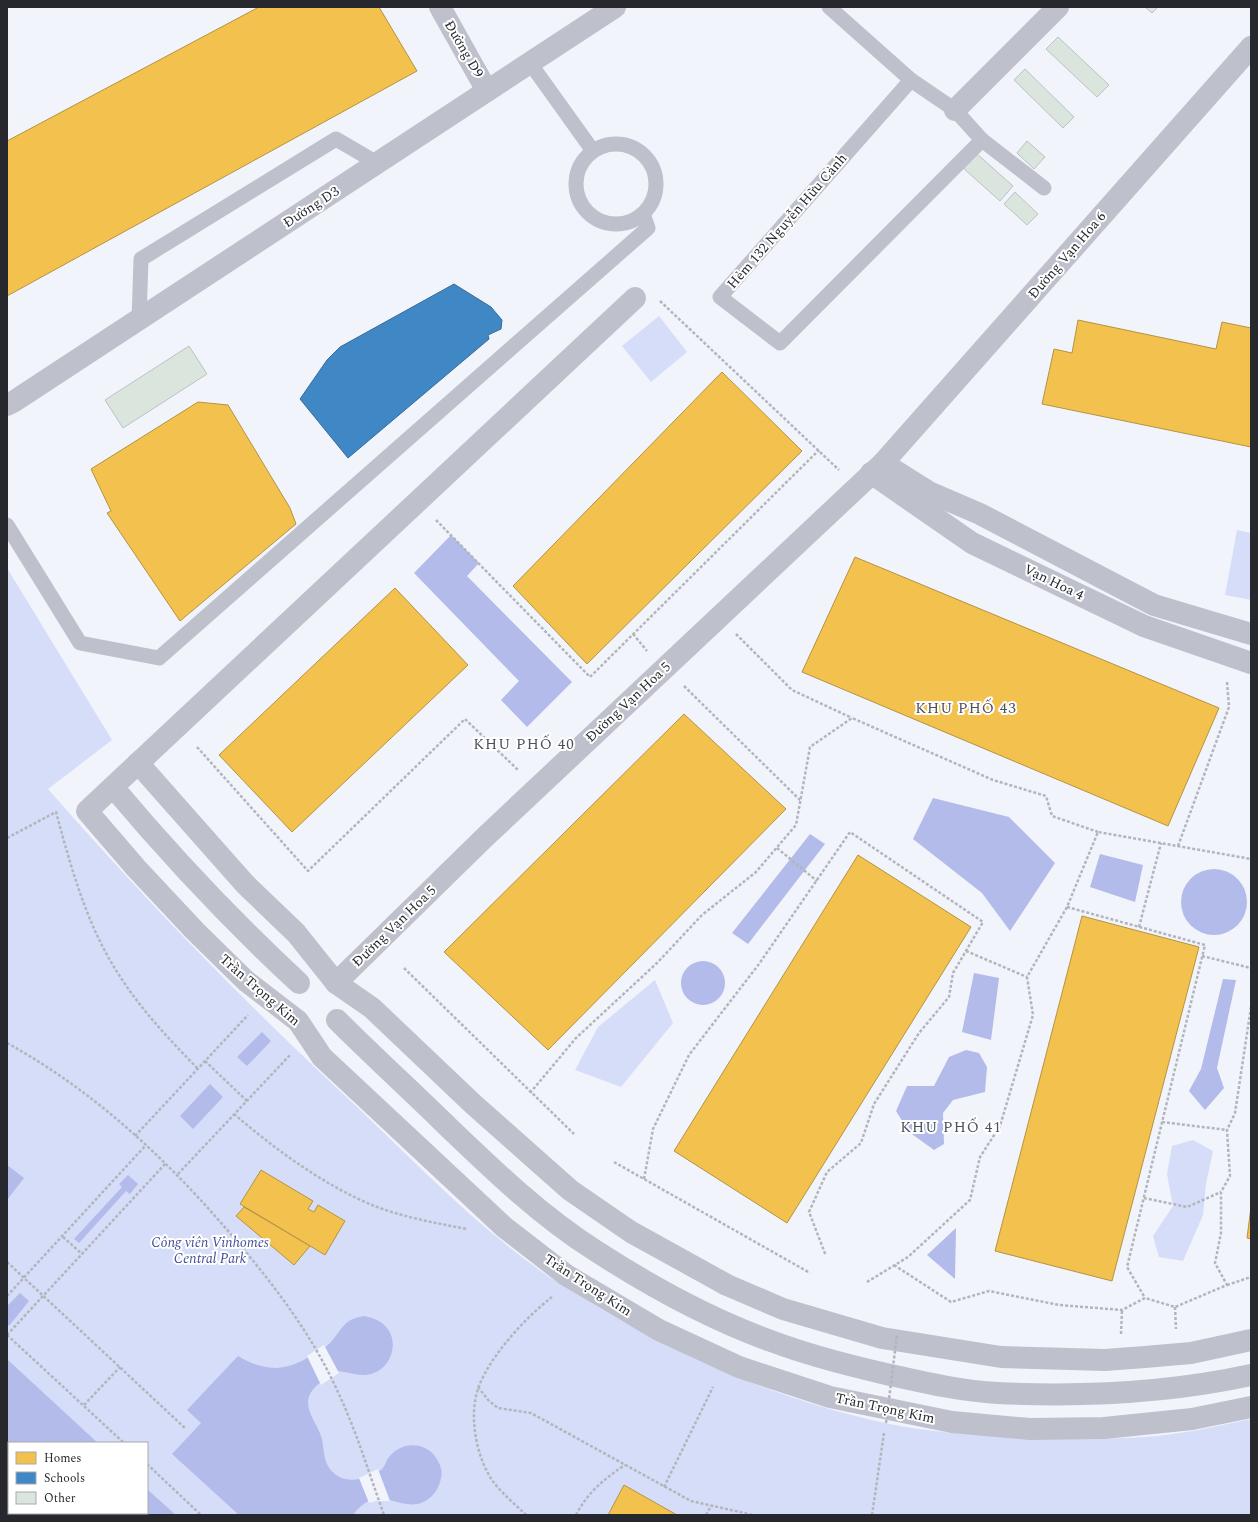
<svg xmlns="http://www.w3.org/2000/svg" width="1258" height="1522" font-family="Spectral,serif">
<rect width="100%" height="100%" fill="#f2f4fc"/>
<g fill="#d6ddf9">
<path d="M659,316L687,352L651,382L622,346Z"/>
<path d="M1237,530L1251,533V600L1225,595Z"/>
<path d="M7,568L112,740L48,789C145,900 247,1005 355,1105C414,1161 471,1221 538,1269C551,1279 566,1287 580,1296C674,1355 777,1399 885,1423C926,1432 966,1434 1007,1436C1053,1439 1098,1440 1144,1437C1180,1435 1216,1426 1251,1419V1515H176L147,1489V1443H98L7,1359Z"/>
<path d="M655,980L673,1023L621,1087L575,1070L598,1027Z"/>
<path d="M1193,1140L1213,1151L1206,1184L1203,1215L1183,1261L1159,1257L1153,1236L1173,1206L1167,1174L1172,1146Z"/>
</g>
<g fill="#b2bbe9">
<path d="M451,535L479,563L467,576L572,682L527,727L501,700L519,681L414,573Z"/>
<path d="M933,798L1009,817L1055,863L1010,931L982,893L913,839Z"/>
<path d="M810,834L825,844L748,944L732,933Z"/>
<path d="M1100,854L1143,865L1135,902L1090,887Z"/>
<circle cx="1214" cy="902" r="33"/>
<circle cx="703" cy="983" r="22"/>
<path d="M974,973L999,978L991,1040L962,1032Z"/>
<path d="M1223,979L1236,980L1217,1068L1224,1088L1205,1110L1189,1091L1201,1069Z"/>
<path d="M262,1032L271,1041L247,1066L237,1057Z"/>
<path d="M966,1050L979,1053L987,1067L985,1092L953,1100L943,1113L944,1144L934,1150L909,1132L896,1111L907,1086H934L949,1057Z"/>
<path d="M210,1084L223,1097L193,1129L180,1116Z"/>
<path d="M7,1165L24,1178L7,1200Z"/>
<path d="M128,1175L138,1184L130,1194L126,1191L79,1243L74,1239L122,1187L119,1184Z"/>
<path d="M956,1228L955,1279L927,1255Z"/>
<path d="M20,1293L29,1301L9,1326L7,1323V1306Z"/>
<path d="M364,1316C373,1318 380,1320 386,1327C400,1342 391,1369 371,1374C361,1377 348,1372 338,1371C327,1378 308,1387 308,1403C309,1416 317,1424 321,1436C324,1445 323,1458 328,1466C340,1486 364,1481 381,1470C385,1467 386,1461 389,1457C399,1445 416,1441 430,1451C437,1457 444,1469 441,1478C438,1494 425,1507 407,1504C396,1503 388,1498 377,1499C366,1500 359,1507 353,1515H239L172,1454L201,1423L187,1410L238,1356C265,1372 286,1372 312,1355C318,1351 325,1348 330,1343C343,1329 343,1319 364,1316Z"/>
<path d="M7,1359L98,1443H9V1513H147V1489L176,1515H7Z"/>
</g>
<g fill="#f2f4fc">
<path d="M324,1345L339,1373L321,1385L307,1356Z"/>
<path d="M378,1469L390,1501H376L369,1503L359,1478Z"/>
</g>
<g fill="#f2c14e" stroke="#b59344">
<path d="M259,7H379L417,71L7,296V141Z"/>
<path d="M1078,320L1216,349L1222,322L1251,328V447L1042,404L1054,349L1072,353Z"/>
<path d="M722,372L802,451L587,664L513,586Z"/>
<path d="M198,402L228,405L290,508L296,524L180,621L107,513L111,511L91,469Z"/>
<path d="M855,557L1219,708L1168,826L802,672Z"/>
<path d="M395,588L468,665L292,832L219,755Z"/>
<path d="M684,714L786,809L548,1050L444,952Z"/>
<path d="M858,855L971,927L787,1223L674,1151Z"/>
<path d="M1082,916L1199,947L1112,1281L995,1251Z"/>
<path d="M261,1170L313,1201L308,1209L314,1212L318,1205L345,1221L325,1255L240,1204Z"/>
<path d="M244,1207L310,1246L294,1265L236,1216Z"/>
<path d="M1251,1207V1239L1247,1238Z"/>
<path d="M624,1485L677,1515H608Z"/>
</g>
<path fill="#3f88c5" stroke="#386b98" d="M454,284L491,307L502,320L501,329L488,335L489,339L348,458L300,399L327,360L340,347Z"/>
<g fill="#dae5de" stroke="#bec1c2">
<path d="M1145,7H1158L1152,13Z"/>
<path d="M1058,37L1109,85L1097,97L1046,49Z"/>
<path d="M1025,69L1074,117L1063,128L1014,80Z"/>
<path d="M1027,141L1045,157L1034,169L1017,153Z"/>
<path d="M976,153L1013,186L1000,201L963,168Z"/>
<path d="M1015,192L1038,214L1027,225L1004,204Z"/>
<path d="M189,346L207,374L123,428L105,400Z"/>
</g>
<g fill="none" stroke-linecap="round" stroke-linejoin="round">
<g stroke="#b3b5bc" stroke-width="2.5" stroke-dasharray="3 2" stroke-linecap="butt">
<path d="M660,301L839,470"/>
<path d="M436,520L590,677L819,450"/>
<path d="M633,634L647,651"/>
<path d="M736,634L792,690L852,718"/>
<path d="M684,686L800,800"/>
<path d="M197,747L308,871L465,719L518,770"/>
<path d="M7,838L56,812C72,871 88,930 123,981C144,1013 171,1041 198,1069"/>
<path d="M1178,846L1229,707L1227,682"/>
<path d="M777,848L817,881"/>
<path d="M1067,907L1205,945L1127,1267L1145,1298"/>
<path d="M1139,927L1161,843"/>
<path d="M966,951L1027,977"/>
<path d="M1202,956L1251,968"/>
<path d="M404,968L574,1134"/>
<path d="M7,1043C98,1093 174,1166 240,1245C277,1289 313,1337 337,1390C356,1430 369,1473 384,1515"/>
<path d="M205,1061L247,1101"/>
<path d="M530,1093L576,1038L657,963L702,915L756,872L796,825L810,747L852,718L993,780L1046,796L1052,816L1098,832"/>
<path d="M234,1114C275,1149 322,1184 372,1205C402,1217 435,1223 467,1229"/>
<path d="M1162,1122L1227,1130"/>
<path d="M135,1136L248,1015"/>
<path d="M614,1162L810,1273"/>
<path d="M178,1174L290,1055"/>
<path d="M644,1179L653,1129L689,1055L759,964L850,832L983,922L953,973L949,997L919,1033L874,1104L861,1143L827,1172L809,1212L826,1256"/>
<path d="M1144,1198L1187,1207L1221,1192"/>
<path d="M63,1237L82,1254"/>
<path d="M7,1262L186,1429"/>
<path d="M894,1265L951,1302L989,1291L1059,1305L1122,1310L1145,1298L1175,1307L1227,1285L1215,1263L1221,1233V1192L1230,1176L1227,1130L1235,1113L1251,1007"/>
<path d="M867,1282L908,1257L970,1200L980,1157L1000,1126L1033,1015L1027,977L1067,907L1098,832L1251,859"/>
<path d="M1227,1285L1251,1277"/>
<path d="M7,1296L146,1145"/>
<path d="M1175,1307L1176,1329"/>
<path d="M1121,1334L1122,1310"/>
<path d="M7,1335L166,1163"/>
<path d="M7,1335L124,1443"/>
<path d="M478,1387L489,1401L498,1408L531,1413L691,1501L753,1515"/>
<path d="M84,1405L120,1367"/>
<path d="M147,1464L201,1515"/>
<path d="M664,1487L713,1387"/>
<path d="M526,1515C515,1504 501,1493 492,1480C476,1456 468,1414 479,1386C491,1355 526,1317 552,1297"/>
<path d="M576,1515C587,1493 605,1478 625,1465"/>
<path d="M706,1515L711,1506"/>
<path d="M872,1515L884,1433"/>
</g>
<g stroke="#bec1cb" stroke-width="15">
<path d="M829,7L911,80"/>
<path d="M530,63L593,151"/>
<path d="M911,80L955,110L982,140L780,343L720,297Z"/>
<path d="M982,140L1044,188"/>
<circle cx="616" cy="184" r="40"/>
<path d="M139,320L141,259L336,139L377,163"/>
<path d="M7,525L80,643L159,658L648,228L643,214"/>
</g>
<g stroke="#bec1cb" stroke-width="22">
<path d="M440,7L487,91"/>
<path d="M955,110L1058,7"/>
<path d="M635,298L87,811L136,868L195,931L246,981L298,1021L322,1057L504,1227L566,1275L659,1330L739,1367L830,1397L952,1422L1030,1429L1104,1428L1192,1419L1251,1407"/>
<path d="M7,405L13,402L615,7"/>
<path d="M883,463L929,492L980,514L1154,605L1251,634"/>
<path d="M871,473L972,543L1144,626L1251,663"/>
<path d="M138,763L245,884L296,933L336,983L372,1008L473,1104L570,1190L631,1232L727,1285L783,1309L882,1338L1001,1357L1105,1360L1145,1357L1191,1353L1251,1340"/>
<path d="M113,787C171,856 233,922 299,983"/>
<path d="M336,983L484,838L883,463L1251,47"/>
<path d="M337,1020C371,1054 407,1087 442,1121C490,1167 539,1215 596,1251C650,1286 710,1319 771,1341C808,1355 847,1365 886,1374C922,1382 960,1391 998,1393C1083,1397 1168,1393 1251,1375"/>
</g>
<path stroke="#b3b5bc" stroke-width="2.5" stroke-dasharray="3 2" stroke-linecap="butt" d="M886,1423L897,1335"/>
</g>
<g text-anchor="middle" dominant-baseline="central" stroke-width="4" stroke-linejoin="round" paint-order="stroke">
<g font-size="14" fill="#27282e" stroke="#fff">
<text transform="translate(464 49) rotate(60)">Đường D9</text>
<text transform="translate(311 207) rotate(-33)">Đường D3</text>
<text transform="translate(787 221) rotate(-49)">Hẻm 132 Nguyễn Hữu Cảnh</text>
<text transform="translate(1067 255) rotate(-49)">Đường Vạn Hoa 6</text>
<text transform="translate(1054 582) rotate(26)">Vạn Hoa 4</text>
<text transform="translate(628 702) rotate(-43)">Đường Vạn Hoa 5</text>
<text transform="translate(394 926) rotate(-44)">Đường Vạn Hoa 5</text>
<text transform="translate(260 990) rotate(41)">Trần Trọng Kim</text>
<text transform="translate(588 1285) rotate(33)">Trần Trọng Kim</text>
<text transform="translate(885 1408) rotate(12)">Trần Trọng Kim</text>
</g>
<g font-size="14" font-style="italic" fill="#434e99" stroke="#fff">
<text x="210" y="1242">Công viên Vinhomes<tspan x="210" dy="16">Central Park</tspan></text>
</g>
<g font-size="15" letter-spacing="1" fill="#4e515e" stroke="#fff">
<text x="966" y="708">KHU PHỐ 43</text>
<text x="524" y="744">KHU PHỐ 40</text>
<text x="951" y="1127">KHU PHỐ 41</text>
</g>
</g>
<rect width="1258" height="1522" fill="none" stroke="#27282e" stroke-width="16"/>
<rect x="8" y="1442" width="140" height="72" fill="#ffffff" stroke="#a9a9ab"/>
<rect x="16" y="1452" width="20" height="12" fill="#f2c14e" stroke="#a9a9ab"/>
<text x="44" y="1462" font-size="12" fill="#27282e">Homes</text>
<rect x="16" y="1472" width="20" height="12" fill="#3f88c5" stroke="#a9a9ab"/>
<text x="44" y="1482" font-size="12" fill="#27282e">Schools</text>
<rect x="16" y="1492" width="20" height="12" fill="#dae5de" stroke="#a9a9ab"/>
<text x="44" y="1502" font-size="12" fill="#27282e">Other</text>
</svg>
